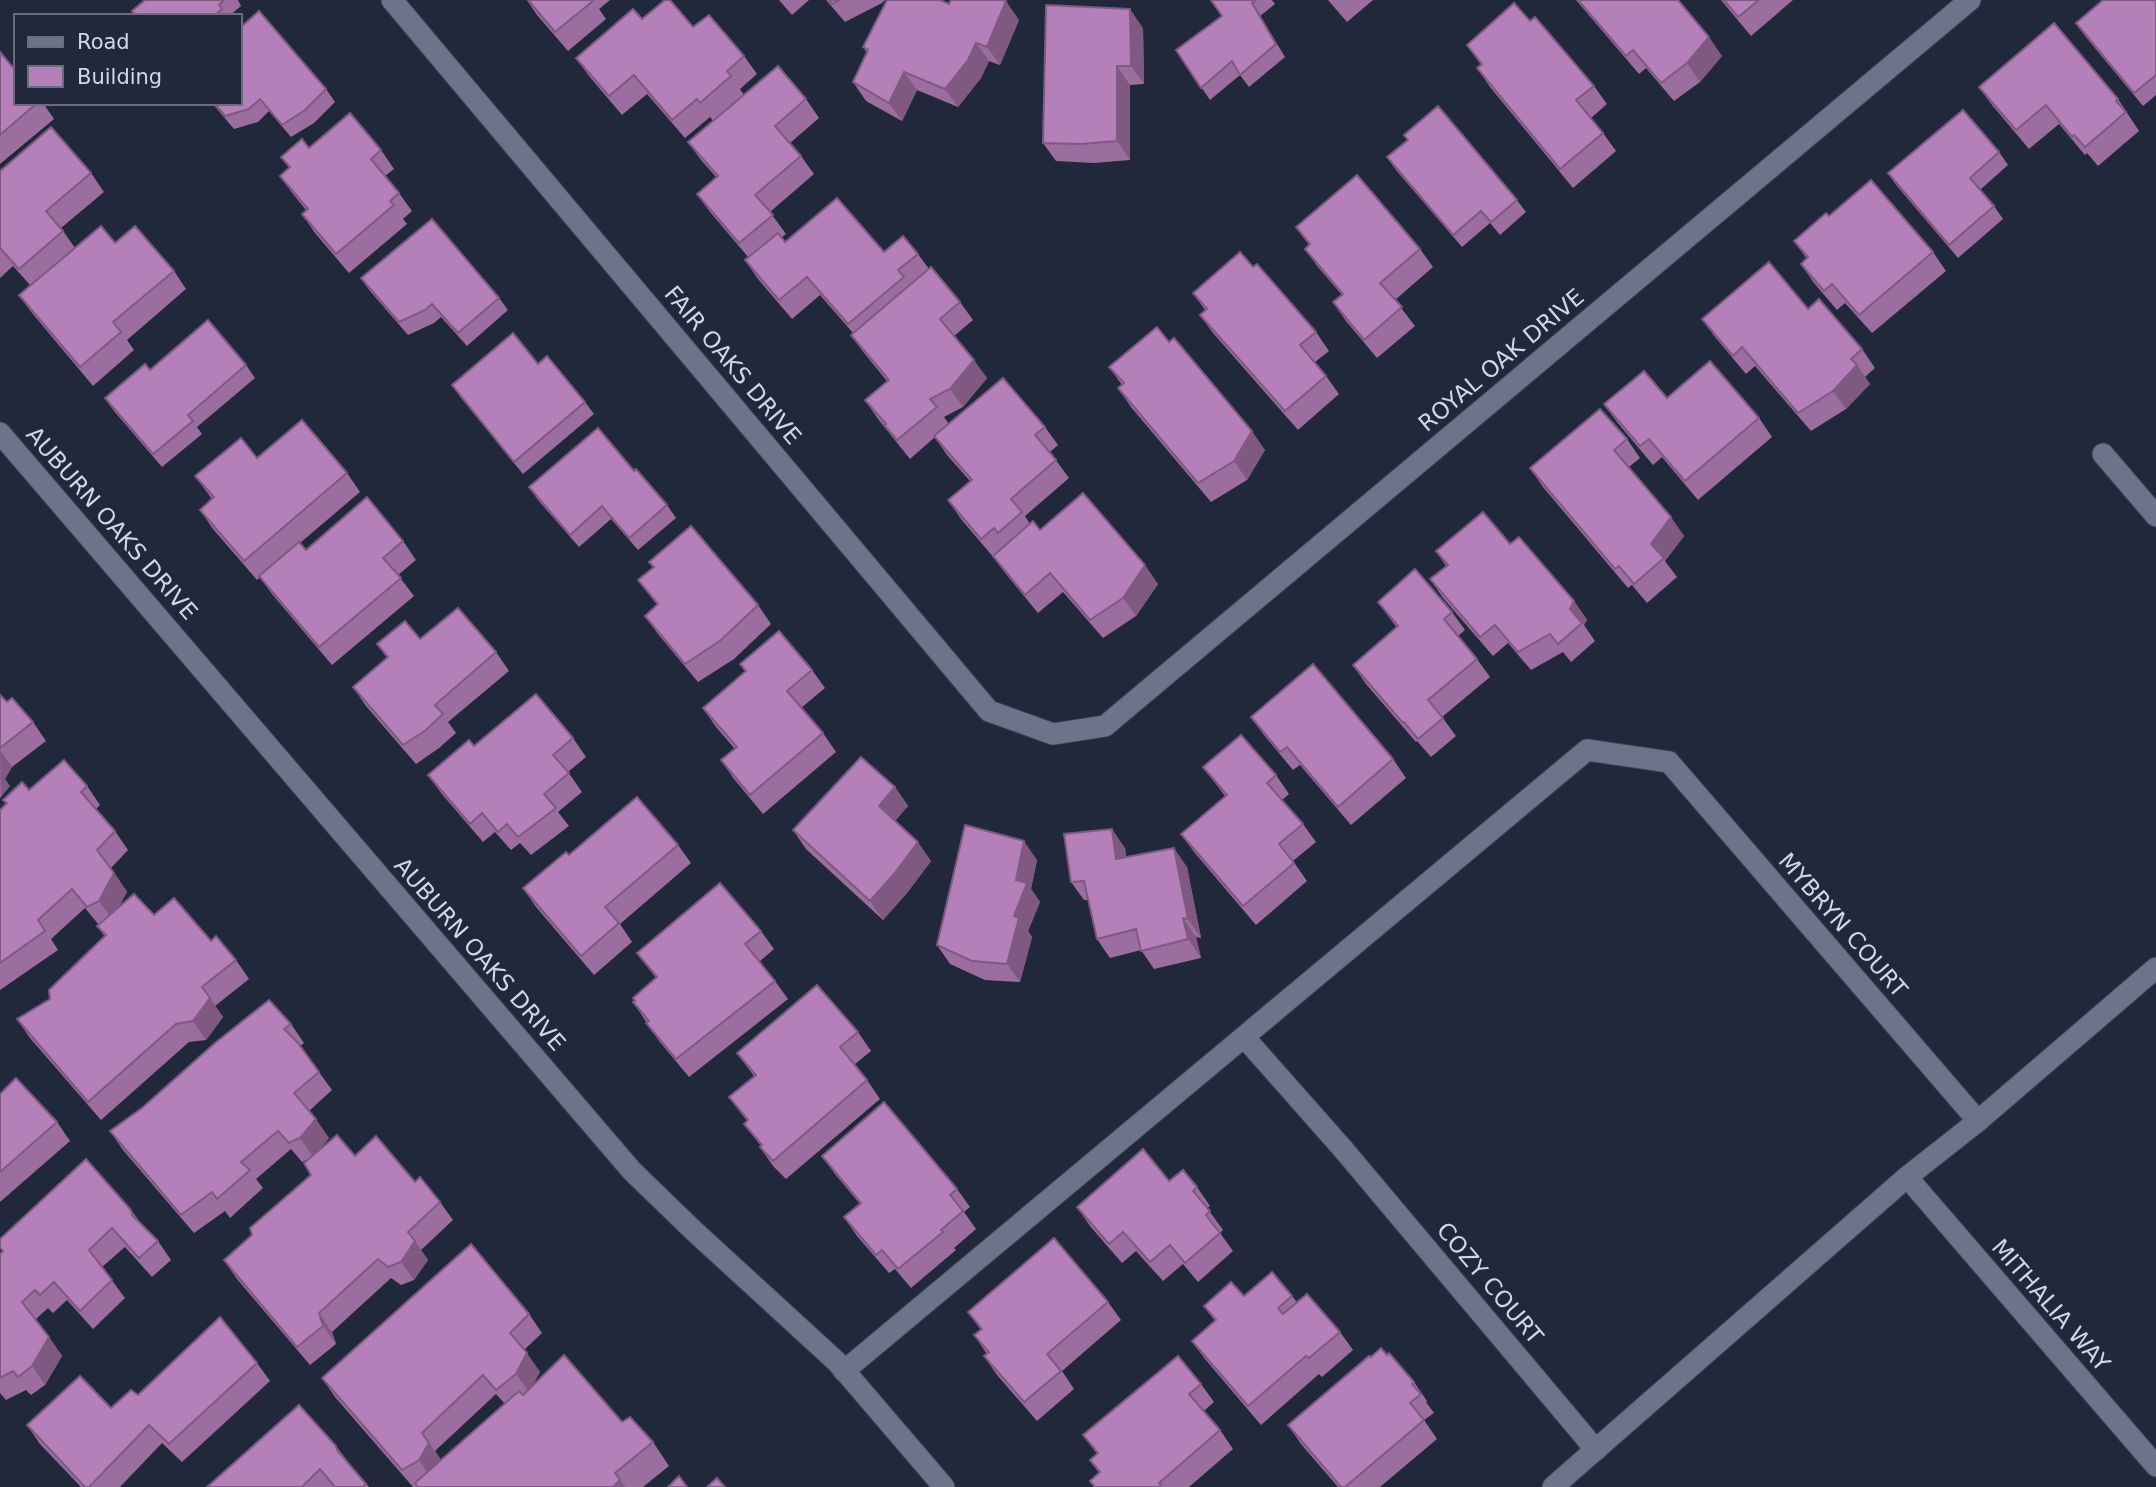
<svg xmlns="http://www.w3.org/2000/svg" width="2156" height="1487" font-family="'DejaVu Sans',sans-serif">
<rect width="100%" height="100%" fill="#21283b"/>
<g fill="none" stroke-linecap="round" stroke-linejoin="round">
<g stroke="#3f4453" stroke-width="23">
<g id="lane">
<path d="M1244,1037L1343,1149"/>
<path d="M844,1371L1587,750L1669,762"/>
</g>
</g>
<g stroke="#3f4453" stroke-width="23">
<g id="street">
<path d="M392,0L989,711L1053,734L1105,726L1970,0"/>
<path d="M0,433L632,1171L694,1231L837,1362L944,1487"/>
<path d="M2103,454L2156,516"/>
<path d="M1669,762L1978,1121"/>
<path d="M1343,1149L1596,1450"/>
<path d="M1907,1177L2156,1466"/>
<path d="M1553,1487L1907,1177L1978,1121L2156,968"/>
</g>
</g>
<use href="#lane" stroke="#6c748b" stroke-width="21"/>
<use href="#street" stroke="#6c748b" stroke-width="21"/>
</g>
<g fill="#9c6d9f" fill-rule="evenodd">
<path d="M145,0H238L241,6L229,16H135L132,11Z"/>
<path d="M527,0H610L599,9L606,19L568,51L537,15Z"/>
<path d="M779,0H809L792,15Z"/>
<path d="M826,0H885L882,3L845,22Z"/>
<path d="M1211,0H1272L1275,4L1260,16L1285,57L1249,87L1240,75L1210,100L1176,50L1222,16Z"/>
<path d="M1328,0H1373L1347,22Z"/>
<path d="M1576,0H1678L1722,56L1700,82L1674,101L1646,68L1639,74Z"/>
<path d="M1721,0H1793L1751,36Z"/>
<path d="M2156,0V95L2143,106L2085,36L2076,23Z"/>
<path d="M949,4L1019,20L1000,65L989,61L981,78L958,107L917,90L902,121L866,101L853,82L867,53L863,47Z"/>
<path d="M642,19L693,27L744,56L757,74L740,89L744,95L806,99L819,118L790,143L801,156L814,174L770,212L786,234L781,238L785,242L884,252L918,254L929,269L960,302L973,320L954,336L987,378L963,407L944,417L949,424L1045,427L1058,445L1050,452L1069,478L1025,516L1030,524L1040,530L1158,584L1136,616L1103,638L1063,592L1038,613L1006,574L994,558L961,519L948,500L970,481L947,455L935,437L910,459L878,419L865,400L887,381L864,353L851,335L853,333L820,295L792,319L758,279L745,260L749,258L710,212L697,194L716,177L701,160L688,142L713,121L710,117L685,138L647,94L622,115L589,76L576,58Z"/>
<path d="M1530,21L1594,86L1607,104L1591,118L1603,133L1616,151L1573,188L1490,87L1477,68L1481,65L1467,45Z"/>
<path d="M240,28L326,89L335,102L314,123L291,137L269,111L258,122L234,129L212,103H240Z"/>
<path d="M1143,28L1144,84L1130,85V160L1094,163L1056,161L1043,143Z"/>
<path d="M0,52L16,103H43L54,119L0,164Z"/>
<path d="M1979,87L2118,99L2139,131L2098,166L2087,153L2085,155L2059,124L2029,149L1992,105Z"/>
<path d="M1404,135L1517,200L1526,212L1500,235L1490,223L1462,247L1396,170L1387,157L1408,140Z"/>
<path d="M309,148L381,150L394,169L385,176L399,193L412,211L403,219L407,224L349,273L315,233L302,214L306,210L293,194L280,176L289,168L281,157Z"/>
<path d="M1999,152L2008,165L1980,190L1994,206L2003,219L1958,258L1897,186L1888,173Z"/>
<path d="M0,171L91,173L104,192L61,228L75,248L115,243L174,271L186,289L127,340L134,350L93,386L32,313L19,295L30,285L13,266L0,278Z"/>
<path d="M1829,216L1933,252L1946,271L1872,333L1845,303L1837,310L1814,283L1801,264L1807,259L1794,241Z"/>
<path d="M1296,227L1420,249L1433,267L1395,300L1415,326L1377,358L1346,321L1333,302L1342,295L1318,267L1305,249L1309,245Z"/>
<path d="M1253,267L1316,332L1329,351L1315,362L1326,376L1339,394L1298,430L1213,333L1200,315L1205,310L1193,293Z"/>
<path d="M361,278L499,298L508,310L467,346L441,317L434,323L408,335L370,291Z"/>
<path d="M1808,309L1862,349L1875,368L1865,377L1870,384L1846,409L1811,431L1755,366L1746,374L1715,337L1702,319Z"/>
<path d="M538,364L585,402L594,414L523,474L461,398L452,385Z"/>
<path d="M246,365L255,378L197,427L202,434L162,467L114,411L105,398L150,370Z"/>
<path d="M1109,367L1265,450L1247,480L1211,502L1131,407L1118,388L1122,385Z"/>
<path d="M1667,398L1759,418L1772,437L1698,500L1662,457L1653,465L1617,422L1604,404Z"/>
<path d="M1627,439L1640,458L1629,467L1684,536L1665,561L1677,577L1647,603L1632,585L1628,588L1543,487L1530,468Z"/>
<path d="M257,458L347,473L360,492L300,543L306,550L403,541L416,560L398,575L414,596L332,665L272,594L260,577L257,580L213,529L200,510L212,499L195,476Z"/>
<path d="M634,471L667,505L676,518L638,550L611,519L579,547L538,500L529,487Z"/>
<path d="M1510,544L1574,601L1587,620L1584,625L1595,641L1571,662L1563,652L1531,670L1508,643L1493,656L1443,598L1430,579L1446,566L1436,551Z"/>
<path d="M649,562L758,605L771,624L734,659L698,682L658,634L645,616L657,605L638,580L653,568Z"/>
<path d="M1378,602L1452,612L1465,630L1458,636L1477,659L1490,677L1442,717L1456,736L1431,757L1417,741L1416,742L1366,684L1353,665L1397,628Z"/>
<path d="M420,639L496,652L509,671L448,722L456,733L439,748L416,764L366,706L353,687L387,658L377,644Z"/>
<path d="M740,664L812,670L825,688L801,708L823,733L836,752L763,814L734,779L721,760L735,749L716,727L703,708L746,672Z"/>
<path d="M0,695L7,702L33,722L46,741L12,767L5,779L10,786L0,798Z"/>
<path d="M1251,717L1393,759L1406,778L1351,825L1300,765L1293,770L1264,735Z"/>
<path d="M573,738L586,757L568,772L582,792L558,812L569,826L531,855L520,843L511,850L495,832L483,842L441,793L428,775L474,746Z"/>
<path d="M1203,767L1276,775L1289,794L1282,800L1303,824L1316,842L1293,861L1307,881L1256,925L1194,852L1181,834L1225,796Z"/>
<path d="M87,786L100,805L96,809L115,831L128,850L111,868L127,892L119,906L154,915L211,941L236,960L249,979L215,1006L223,1017L206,1040L189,1042L101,1120L30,1038L17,1019L50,999L105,937L97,926L99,925L85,908L51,939L58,950L0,990V810L6,804L3,800L29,790Z"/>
<path d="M895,787L908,806L895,821L931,861L907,893L883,920L806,849L793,830Z"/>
<path d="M678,845L691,863L620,924L632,942L594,975L536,907L523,888L569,855Z"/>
<path d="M1125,848L1126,857L1187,867L1201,938L1196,937L1201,958L1154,969L1141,950L1110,958L1097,939L1088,900H1084L1071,882Z"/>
<path d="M1037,860L1031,889L1040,902L1028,931L1032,937L1020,982L985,980L950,964L937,945Z"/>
<path d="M761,931L774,949L759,962L775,981L788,999L689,1077L659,1041L633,1002L656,978L637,953Z"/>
<path d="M291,1024L304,1043L300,1046L332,1090L309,1111L329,1138L318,1151L355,1156L415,1182L440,1202L453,1220L421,1250L428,1260L414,1280L401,1285L391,1278L332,1332L336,1344L310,1365L237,1279L224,1260L252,1235L311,1175L310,1158L302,1162L291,1149L256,1179L263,1188L230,1218L225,1211L194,1233L123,1150L110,1131L142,1108Z"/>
<path d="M858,1032L871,1051L854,1065L867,1080L880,1099L786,1179L773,1166L760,1147L761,1146L744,1124L747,1121L729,1097L754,1076L737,1053Z"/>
<path d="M0,1094L57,1122L70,1141L0,1202Z"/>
<path d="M822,1156L957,1189L970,1207L964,1212L976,1229L954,1248L956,1250L911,1288L895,1269L889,1273L857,1236L844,1217L860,1204L835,1174Z"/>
<path d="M1169,1181L1197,1187L1210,1206L1207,1208L1223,1230L1220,1233L1233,1251L1198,1282L1183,1264L1163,1281L1136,1251L1122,1263L1090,1226L1077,1207Z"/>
<path d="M131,1210L143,1226L158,1241L171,1260L152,1277L125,1247L102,1267L125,1298L93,1329L67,1300L53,1313L48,1308L36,1319L62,1356L45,1385L31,1395L26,1390L6,1400L0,1393V1254L3,1252L0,1248V1239Z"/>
<path d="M1244,1296H1292L1297,1302L1340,1332L1353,1350L1322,1377L1319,1374L1261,1425L1205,1359L1192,1341L1215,1321L1204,1306Z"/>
<path d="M1108,1302L1121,1320L1062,1371L1074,1389L1037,1421L997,1375L984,1356L987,1354L974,1335L981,1330L968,1312Z"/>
<path d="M529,1314L542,1333L524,1350L540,1372L532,1386L622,1422L653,1442L669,1466L643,1487H413L335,1397L322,1378ZM496,1394L505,1404L441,1460L435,1451Z"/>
<path d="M1387,1355L1414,1382L1427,1401L1426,1402L1434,1413L1424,1420L1437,1439L1380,1487H1338L1301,1444L1288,1425L1371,1357Z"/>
<path d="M257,1363L270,1381L182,1462L162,1443L120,1487H81L40,1444L27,1425L111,1408L138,1395Z"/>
<path d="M1201,1384L1214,1402L1204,1411L1220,1430L1233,1449L1189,1487H1094L1090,1481L1099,1473L1090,1460L1097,1454L1083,1435Z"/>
<path d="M336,1446L349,1463L369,1487H207Z"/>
</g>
<g fill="#7f5982">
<path d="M1006,1L1019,20L1000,65L987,47Z"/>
<path d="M1252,3L1260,16L1285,57L1276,44Z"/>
<path d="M1130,9L1143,28L1144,84L1131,66Z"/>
<path d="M1709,37L1722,56L1700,82L1687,63Z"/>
<path d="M976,43L989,61L981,78L958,107L945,89Z"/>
<path d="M1117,66L1130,85V160L1117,141Z"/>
<path d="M904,72L917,90L902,121L889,103Z"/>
<path d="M974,360L987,378L963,407L950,389Z"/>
<path d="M1857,365L1870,384L1846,409L1833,391Z"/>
<path d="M1252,431L1265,450L1247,480L1234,461Z"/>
<path d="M1671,517L1684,536L1665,561L1651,544Z"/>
<path d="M1145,565L1158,584L1136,616L1123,598Z"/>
<path d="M1574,601L1587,620L1584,625L1570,609Z"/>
<path d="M0,750L12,767L5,779L10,786L1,797Z"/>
<path d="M895,787L908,806L892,824L879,806Z"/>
<path d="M1112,829L1125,848L1129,877L1116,859Z"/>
<path d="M1024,841L1037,860L1031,889L1040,902L1028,931L1032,937L1020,982L1007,964L1014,916L1016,880Z"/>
<path d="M918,842L931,861L907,893L883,920L870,901Z"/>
<path d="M1174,848L1187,867L1201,938L1188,919Z"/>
<path d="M114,873L127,892L112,919L99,901Z"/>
<path d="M1183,918L1196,937L1201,958L1188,939Z"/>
<path d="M210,998L223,1017L206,1040L193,1021Z"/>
<path d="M316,1119L329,1138L313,1157L300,1138Z"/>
<path d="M415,1241L428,1260L414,1280L401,1262Z"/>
<path d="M319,1313L332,1332L336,1344L323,1326Z"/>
<path d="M49,1337L62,1356L45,1385L32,1366Z"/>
<path d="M527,1353L540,1372L529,1392L516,1374Z"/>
<path d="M429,1443L442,1461L432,1479L419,1460Z"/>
<path d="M615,1473L625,1487H613Z"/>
</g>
<g fill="#b57fb9" stroke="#7f5982" stroke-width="2">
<path d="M145,0H224L219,5L222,9L214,16H135L132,11Z"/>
<path d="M528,0H592L593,1L555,32Z"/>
<path d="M665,0H670L693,27L709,15L744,56L727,71L731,76L700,103L697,99L672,120L634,75L609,96L576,58L633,9L642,19Z"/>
<path d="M829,0H840L832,4Z"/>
<path d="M887,0H940L949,4L951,0H1003L1006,1L987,47L976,43L968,60L945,89L904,72L889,103L853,82L868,50L863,47Z"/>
<path d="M1211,0H1256L1252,3L1276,44L1240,75L1232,61L1201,88L1176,50L1222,16Z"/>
<path d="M1578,0H1678L1709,37L1687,63L1661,83L1633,50L1626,56Z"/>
<path d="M1724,0H1759L1738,17Z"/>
<path d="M2103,0H2156V75L2134,93L2076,23Z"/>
<path d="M1514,3L1530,21L1535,17L1594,86L1576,100L1603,133L1560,169L1477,68L1482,64L1467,45Z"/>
<path d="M1046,5L1130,9L1131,66H1117V141L1081,144L1043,143Z"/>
<path d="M259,11L326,89L305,110L282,125L260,99L249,109L225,116L214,103H240V28Z"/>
<path d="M2054,23L2118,99L2116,101L2126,112L2085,147L2074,135L2072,137L2046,105L2016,130L1979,87Z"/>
<path d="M0,52L16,71V103H37L0,135Z"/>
<path d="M778,66L806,99L775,126L801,156L755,195L773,215L739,243L697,194L718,176L688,142Z"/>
<path d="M1438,106L1517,200L1491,222L1481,211L1453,235L1387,157L1408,140L1404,135Z"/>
<path d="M1963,110L1999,152L1970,178L1994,206L1949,245L1888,173Z"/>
<path d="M350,113L381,150L371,159L399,193L390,201L394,205L336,254L302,214L308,209L280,176L290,167L281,157L302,139L309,148Z"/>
<path d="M51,127L91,173L46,211L63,231L19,269L0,248V171Z"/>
<path d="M1357,175L1420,249L1380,283L1402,307L1364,340L1333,302L1343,294L1305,249L1310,244L1296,227Z"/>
<path d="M1871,180L1933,252L1859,315L1832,284L1824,291L1801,264L1808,257L1794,241L1826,213L1829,216Z"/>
<path d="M837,198L884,252L903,236L918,254L898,270L904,277L848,324L807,277L779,300L745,260L778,233L785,242Z"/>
<path d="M432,219L499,298L458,333L432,304L425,310L399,322L361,278Z"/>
<path d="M101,226L115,243L135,226L174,271L113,322L121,332L80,367L19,295Z"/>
<path d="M1240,252L1253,267L1257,264L1316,332L1300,345L1326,376L1285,411L1200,315L1207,309L1193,293Z"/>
<path d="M1769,262L1808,309L1819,299L1862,349L1851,359L1857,365L1833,391L1798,413L1742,347L1733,356L1702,319Z"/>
<path d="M931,267L960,302L940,319L974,360L950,389L930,399L937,407L897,440L884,425L886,424L865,400L889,380L851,335Z"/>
<path d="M208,320L246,365L188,415L193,421L153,454L105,398L145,364L150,370Z"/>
<path d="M1157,327L1169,342L1174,338L1252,431L1234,461L1198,483L1118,388L1124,383L1109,367Z"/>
<path d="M513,333L538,364L547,356L585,402L514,462L452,385Z"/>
<path d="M1710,361L1759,418L1685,481L1649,439L1640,446L1604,404L1644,371L1667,398Z"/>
<path d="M1003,378L1045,427L1035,435L1056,460L1011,499L1022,512L998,533L994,528L981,539L948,500L972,480L934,436Z"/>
<path d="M1600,409L1627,439L1614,450L1671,517L1651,544L1664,558L1634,584L1619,566L1615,569L1530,468Z"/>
<path d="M302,420L347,473L244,561L200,510L214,497L195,476L241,438L257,458Z"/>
<path d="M598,428L634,471L636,469L667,505L629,538L602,506L570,535L529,487Z"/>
<path d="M1083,493L1145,565L1123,598L1090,620L1050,573L1025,595L993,556L1033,521L1040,530Z"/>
<path d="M367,497L403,541L383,558L401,578L319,647L259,576L299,542L306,550Z"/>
<path d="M1483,512L1510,544L1519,537L1574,601L1570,609L1582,623L1558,644L1550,634L1518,652L1495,625L1480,637L1430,579L1448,565L1436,551Z"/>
<path d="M691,526L758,605L721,640L685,664L645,616L658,604L638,580L654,567L649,562Z"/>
<path d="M1415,569L1452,612L1444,619L1477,659L1428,700L1443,718L1418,739L1404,722L1403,723L1353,665L1398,626L1378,602Z"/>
<path d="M458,608L496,652L435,705L443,714L426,730L403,745L353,687L388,657L377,644L405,621L420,639Z"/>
<path d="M779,631L812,670L787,691L823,733L750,795L721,760L737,747L703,708L746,671L740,664Z"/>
<path d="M1313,664L1393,759L1338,807L1287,747L1280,752L1251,717Z"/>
<path d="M536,694L573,738L553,755L569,773L544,794L556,808L518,837L507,824L498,832L482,813L470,824L428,775L469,740L474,746Z"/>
<path d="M0,695L7,702L12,698L33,722L0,748Z"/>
<path d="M1241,735L1276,775L1267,783L1303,824L1279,844L1294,863L1243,906L1181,834L1227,795L1203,767Z"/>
<path d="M861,757L895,787L879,806L918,842L894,874L870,901L793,830Z"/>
<path d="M64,760L87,786L81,792L115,831L97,850L114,873L99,901L87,907L72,889L38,920L45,931L0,963V810L7,803L3,800L22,782L29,790Z"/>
<path d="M637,797L678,845L605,907L619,923L581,956L523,888L566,852L569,855Z"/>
<path d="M965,825L1024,841L1016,880L1027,883L1014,916L1019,918L1007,964L972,961L937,945Z"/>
<path d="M1112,829L1116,859L1174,848L1188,919L1183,918L1188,939L1141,951L1136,929L1097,939L1084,881L1071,882L1064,834Z"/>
<path d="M720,883L761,931L745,944L775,981L676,1059L646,1023L649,1021L633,1002L635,1001L633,998L657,977L637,953Z"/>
<path d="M134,894L154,915L174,898L211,941L216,936L236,960L202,987L210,998L193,1021L176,1024L88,1102L17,1019L50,999L49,990L106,935L97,926Z"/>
<path d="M817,985L858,1032L840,1047L867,1080L773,1161L760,1147L762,1145L744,1124L748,1120L729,1097L756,1075L737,1053Z"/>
<path d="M269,1000L291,1024L284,1029L298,1043L319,1072L294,1093L316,1119L300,1138L289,1143L278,1131L241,1162L250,1170L217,1199L212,1192L181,1215L110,1131L142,1108L215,1043Z"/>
<path d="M16,1078L57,1122L0,1172V1094Z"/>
<path d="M884,1102L957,1189L950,1195L963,1211L941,1230L943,1232L898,1269L882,1250L876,1255L844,1217L861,1203L822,1156Z"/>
<path d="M337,1135L355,1156L376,1136L415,1182L420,1177L440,1202L408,1232L415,1241L401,1262L388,1267L378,1259L319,1313L323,1326L297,1347L224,1260L252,1235L250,1228L311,1175L304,1163Z"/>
<path d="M1143,1149L1169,1181L1183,1170L1197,1187L1193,1191L1210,1211L1206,1215L1220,1233L1185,1263L1170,1245L1150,1262L1123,1232L1109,1244L1077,1207Z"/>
<path d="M86,1159L131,1210L132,1215L158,1241L139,1258L112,1228L89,1250L112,1280L80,1311L54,1282L40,1295L35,1290L22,1302L49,1337L32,1366L18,1377L13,1371L0,1378V1254L3,1251L0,1247V1239Z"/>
<path d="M1054,1238L1108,1302L1047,1354L1061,1371L1024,1402L984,1356L989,1352L974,1335L982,1329L968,1312Z"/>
<path d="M471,1244L529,1314L510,1333L527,1353L516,1374L496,1390L483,1375L422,1433L429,1443L419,1460L402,1470L322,1378Z"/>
<path d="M1272,1272L1292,1296L1278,1308L1283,1314L1307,1294L1340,1332L1309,1358L1306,1356L1248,1406L1192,1341L1216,1320L1204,1306L1231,1282L1244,1296Z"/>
<path d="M220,1317L257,1363L169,1444L149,1425L89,1487H85L27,1425L80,1376L111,1408L131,1390L138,1395Z"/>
<path d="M1381,1348L1387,1355L1389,1353L1414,1382L1412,1384L1421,1394L1410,1403L1424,1420L1345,1487H1341L1288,1425L1369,1356L1371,1357Z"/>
<path d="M564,1355L622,1422L630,1417L653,1442L615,1473L620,1480L613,1487H418L415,1483L519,1391L523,1395Z"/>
<path d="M1178,1356L1201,1384L1189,1394L1220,1430L1159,1483L1161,1485L1159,1487H1095L1090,1481L1100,1472L1090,1460L1098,1453L1083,1435Z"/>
<path d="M299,1405L336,1446L337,1450L366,1484L363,1487H335L320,1469L302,1487H207Z"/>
<path d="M679,1476L687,1487H668Z"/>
<path d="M717,1478L725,1487H707Z"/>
</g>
<g text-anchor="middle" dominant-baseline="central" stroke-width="7" stroke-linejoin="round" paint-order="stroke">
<g font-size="23" fill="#d2d7e3" stroke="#21283b">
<text transform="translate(1501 360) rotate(-40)">ROYAL OAK DRIVE</text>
<text transform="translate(733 365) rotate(50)">FAIR OAKS DRIVE</text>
<text transform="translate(112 523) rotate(49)">AUBURN OAKS DRIVE</text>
<text transform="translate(1843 925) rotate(49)">MYBRYN COURT</text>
<text transform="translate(480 954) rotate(49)">AUBURN OAKS DRIVE</text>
<text transform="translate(1490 1283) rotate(50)">COZY COURT</text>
<text transform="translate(2051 1305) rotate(49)">MITHALIA WAY</text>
</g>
</g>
<rect x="14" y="14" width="228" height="91" fill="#21283b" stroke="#686e7e" stroke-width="2"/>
<rect x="28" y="37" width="35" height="10" fill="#6c748b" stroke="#686e7e" stroke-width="2"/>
<text x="77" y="49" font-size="21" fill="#d2d7e3">Road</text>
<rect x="28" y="66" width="35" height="21" fill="#b57fb9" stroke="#686e7e" stroke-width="2"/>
<text x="77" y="84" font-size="21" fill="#d2d7e3">Building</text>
</svg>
